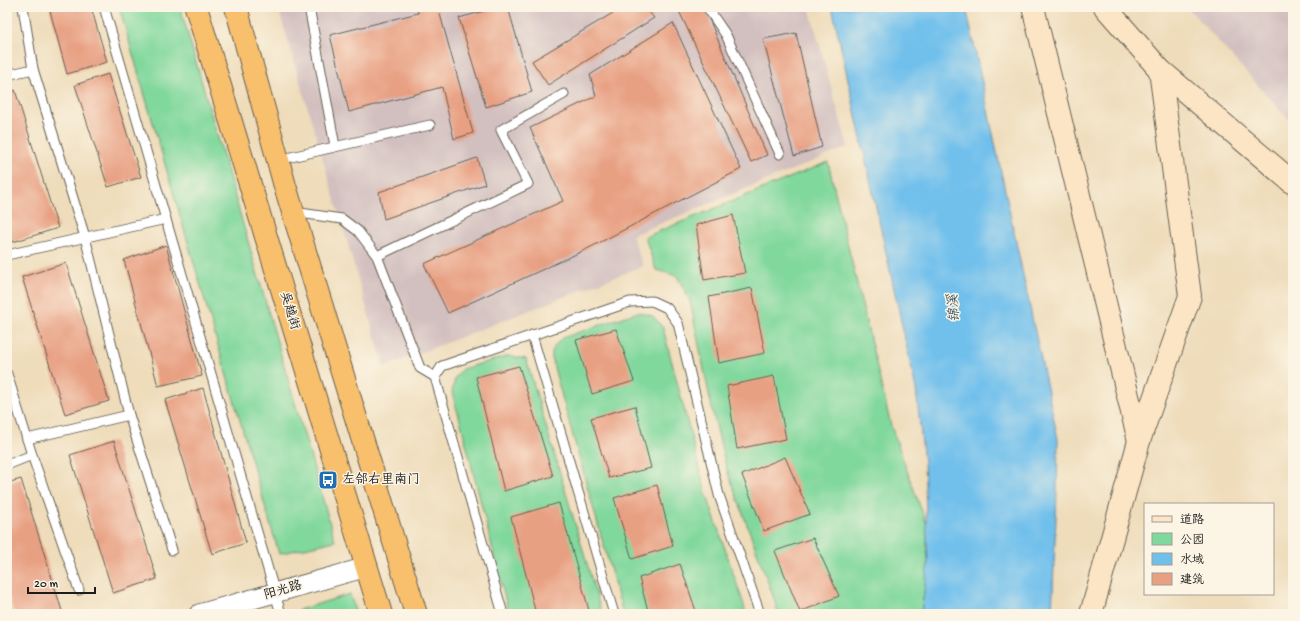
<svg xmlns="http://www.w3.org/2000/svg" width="1300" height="621" font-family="'Gochi Hand','LXGW WenKai TC',sans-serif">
<rect width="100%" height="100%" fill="#fcf5e5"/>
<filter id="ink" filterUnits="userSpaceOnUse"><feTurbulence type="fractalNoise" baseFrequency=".025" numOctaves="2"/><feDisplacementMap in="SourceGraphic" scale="8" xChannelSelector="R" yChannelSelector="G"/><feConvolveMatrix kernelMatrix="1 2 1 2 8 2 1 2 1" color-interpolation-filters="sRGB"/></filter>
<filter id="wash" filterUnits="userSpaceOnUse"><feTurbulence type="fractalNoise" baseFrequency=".012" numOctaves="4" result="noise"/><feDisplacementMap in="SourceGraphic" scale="16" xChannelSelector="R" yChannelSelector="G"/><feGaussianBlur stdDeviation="0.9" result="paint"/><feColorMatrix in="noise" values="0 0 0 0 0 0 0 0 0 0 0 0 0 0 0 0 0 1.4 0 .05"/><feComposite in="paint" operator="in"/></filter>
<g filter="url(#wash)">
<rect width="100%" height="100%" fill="#eedcba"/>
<g fill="#d2bfbf">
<path d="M278,7H809L848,147L632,235L643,266L384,367Z"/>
<path d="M1187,7H1293V124Z"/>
</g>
<g fill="#81d89d" stroke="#4e7a5c">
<path d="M119,7H180L335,541L279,554Z"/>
<path d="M828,162L891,426L926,523L928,563L921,614H778L776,604L727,470L712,409L690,301L677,276L656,270L645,237Z"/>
<path d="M638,312L653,316L663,328L705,490L743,602L746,614H623L556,375C552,358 547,352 562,338Z"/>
<path d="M508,356L526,359L602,614H509L460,420L452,393L455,378L462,369Z"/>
<path d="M350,594L356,614H300L299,610Z"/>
</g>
<path fill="#71c0ec" stroke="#466e84" d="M832,7H966L1058,439L1057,493L1052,614H921L928,563L924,462L916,389Z"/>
<g id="blocks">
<g fill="#e8a083">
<path d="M49,7H91L107,62L67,74Z"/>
<path d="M417,7H438L473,133L454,139L442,87L349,112L330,35L418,13Z"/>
<path d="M446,7H456L447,10Z"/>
<path d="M499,7H508L532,92L486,107L459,18Z"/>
<path d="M623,7H645L654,18L548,85L532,61Z"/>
<path d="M677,7H704L767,155L751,162Z"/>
<path d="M673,23L741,169L587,249L448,313L424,264L563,201L530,128L596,96L590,75Z"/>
<path d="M796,33L822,147L794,156L763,39Z"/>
<path d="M108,74L141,177L108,187L75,85Z"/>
<path d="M15,90L58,228L13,242L7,222V93Z"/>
<path d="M477,158L485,184L384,219L379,192Z"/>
<path d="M733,215L745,273L704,280L696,225Z"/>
<path d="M166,245L202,376L158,386L124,260Z"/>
<path d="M66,263L109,401L65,414L22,277Z"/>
<path d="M752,288L765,353L719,363L709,297Z"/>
<path d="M616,329L634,381L592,394L576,340Z"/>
<path d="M519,366L553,476L504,491L476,377Z"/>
<path d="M774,376L786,439L737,449L727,386Z"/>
<path d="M203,388L246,543L212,554L165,400Z"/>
<path d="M635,406L651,468L609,478L591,418Z"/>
<path d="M114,441L157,579L113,593L70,455Z"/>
<path d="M785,457L810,514L764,531L742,475Z"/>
<path d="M21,479L63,614H14L7,590V483Z"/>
<path d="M657,485L673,546L632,559L614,498Z"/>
<path d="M559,503L590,614H536L511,517Z"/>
<path d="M813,538L839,596L800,612L775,551Z"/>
<path d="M680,564L697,614H649L639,578Z"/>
</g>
</g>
</g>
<g filter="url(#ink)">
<use href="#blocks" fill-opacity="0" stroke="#665f53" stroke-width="1"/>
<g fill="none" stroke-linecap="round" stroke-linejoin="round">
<g stroke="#665f53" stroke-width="11">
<g id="lane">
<path d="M23,7L33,69L85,237L129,415L172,550"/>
<path d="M104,7L281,614"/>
<path d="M309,7L335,146"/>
<path d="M707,7L726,35L780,154"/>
<path d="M7,75L33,69"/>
<path d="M278,160L430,125"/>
<path d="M293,212L342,219L358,231L377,256L420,368L435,377"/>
<path d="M7,255L166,219"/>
<path d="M377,256L528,184L501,130L564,94"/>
<path d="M532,335L614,614"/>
<path d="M7,374L32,455L79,590"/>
<path d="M27,439L129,415"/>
<path d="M7,465L32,455"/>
<path d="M503,614L435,377L442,366L630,302L652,301L667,308L678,323L719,495L760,614"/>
</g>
</g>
<g stroke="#665f53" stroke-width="21">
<path id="street" d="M199,614L367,567"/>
</g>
<g stroke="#665f53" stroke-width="24">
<g id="secondary">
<path d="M1033,7L1139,441"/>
<path d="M1160,70L1293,183"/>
<path d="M1091,614L1139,441L1190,296L1160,70L1105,7"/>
</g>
</g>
<g stroke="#665f53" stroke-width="24">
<g id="highway">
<path d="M196,7L381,614"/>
<path d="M236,7L285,186L416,614"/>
</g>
</g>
<use href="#lane" stroke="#fff" stroke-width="9"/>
<use href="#street" stroke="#fff" stroke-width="19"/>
<use href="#secondary" stroke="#fce5c4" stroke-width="22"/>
<use href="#highway" stroke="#f8bf6c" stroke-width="22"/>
</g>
</g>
<defs>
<g id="bus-square" transform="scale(1)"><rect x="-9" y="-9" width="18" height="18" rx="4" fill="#1f6fb2" stroke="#fcf5e5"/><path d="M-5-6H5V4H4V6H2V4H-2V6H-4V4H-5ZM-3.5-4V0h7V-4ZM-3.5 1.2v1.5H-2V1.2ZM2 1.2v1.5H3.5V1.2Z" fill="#fff"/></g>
</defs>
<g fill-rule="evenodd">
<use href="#bus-square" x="328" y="480"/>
</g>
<g text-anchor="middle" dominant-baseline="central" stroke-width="3" stroke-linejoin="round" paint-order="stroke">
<g font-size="13" fill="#1c1c1c" stroke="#fcf5e5">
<text transform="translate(289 311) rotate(73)">吴越街</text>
<text transform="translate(283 591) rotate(-16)">阳光路</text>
</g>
<g font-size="13" fill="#1c1c1c" stroke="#fcf5e5" text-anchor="start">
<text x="342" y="480">左邻右里南门</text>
</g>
<g font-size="14" font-style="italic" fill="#3a5565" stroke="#fcf5e5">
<text transform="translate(955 308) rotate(-95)">锦溪</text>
</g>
</g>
<rect width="1300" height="621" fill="none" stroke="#fcf5e5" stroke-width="24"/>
<rect x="1144" y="503" width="130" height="92" fill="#fcf5e5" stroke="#a29e95"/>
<rect x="1152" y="516" width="20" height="6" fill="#fce5c4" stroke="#a29e95"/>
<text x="1180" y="523" font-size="12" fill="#1c1c1c">道路</text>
<rect x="1152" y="533" width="20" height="12" fill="#81d89d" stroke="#a29e95"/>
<text x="1180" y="543" font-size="12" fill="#1c1c1c">公园</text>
<rect x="1152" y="553" width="20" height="12" fill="#71c0ec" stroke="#a29e95"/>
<text x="1180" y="563" font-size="12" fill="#1c1c1c">水域</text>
<rect x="1152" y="573" width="20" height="12" fill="#e8a083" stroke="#a29e95"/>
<text x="1180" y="583" font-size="12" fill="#1c1c1c">建筑</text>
<path d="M28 587v6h67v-6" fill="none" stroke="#1c1c1c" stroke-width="2"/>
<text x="34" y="587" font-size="12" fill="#1c1c1c" stroke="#fcf5e5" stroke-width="3" paint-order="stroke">20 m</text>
</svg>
